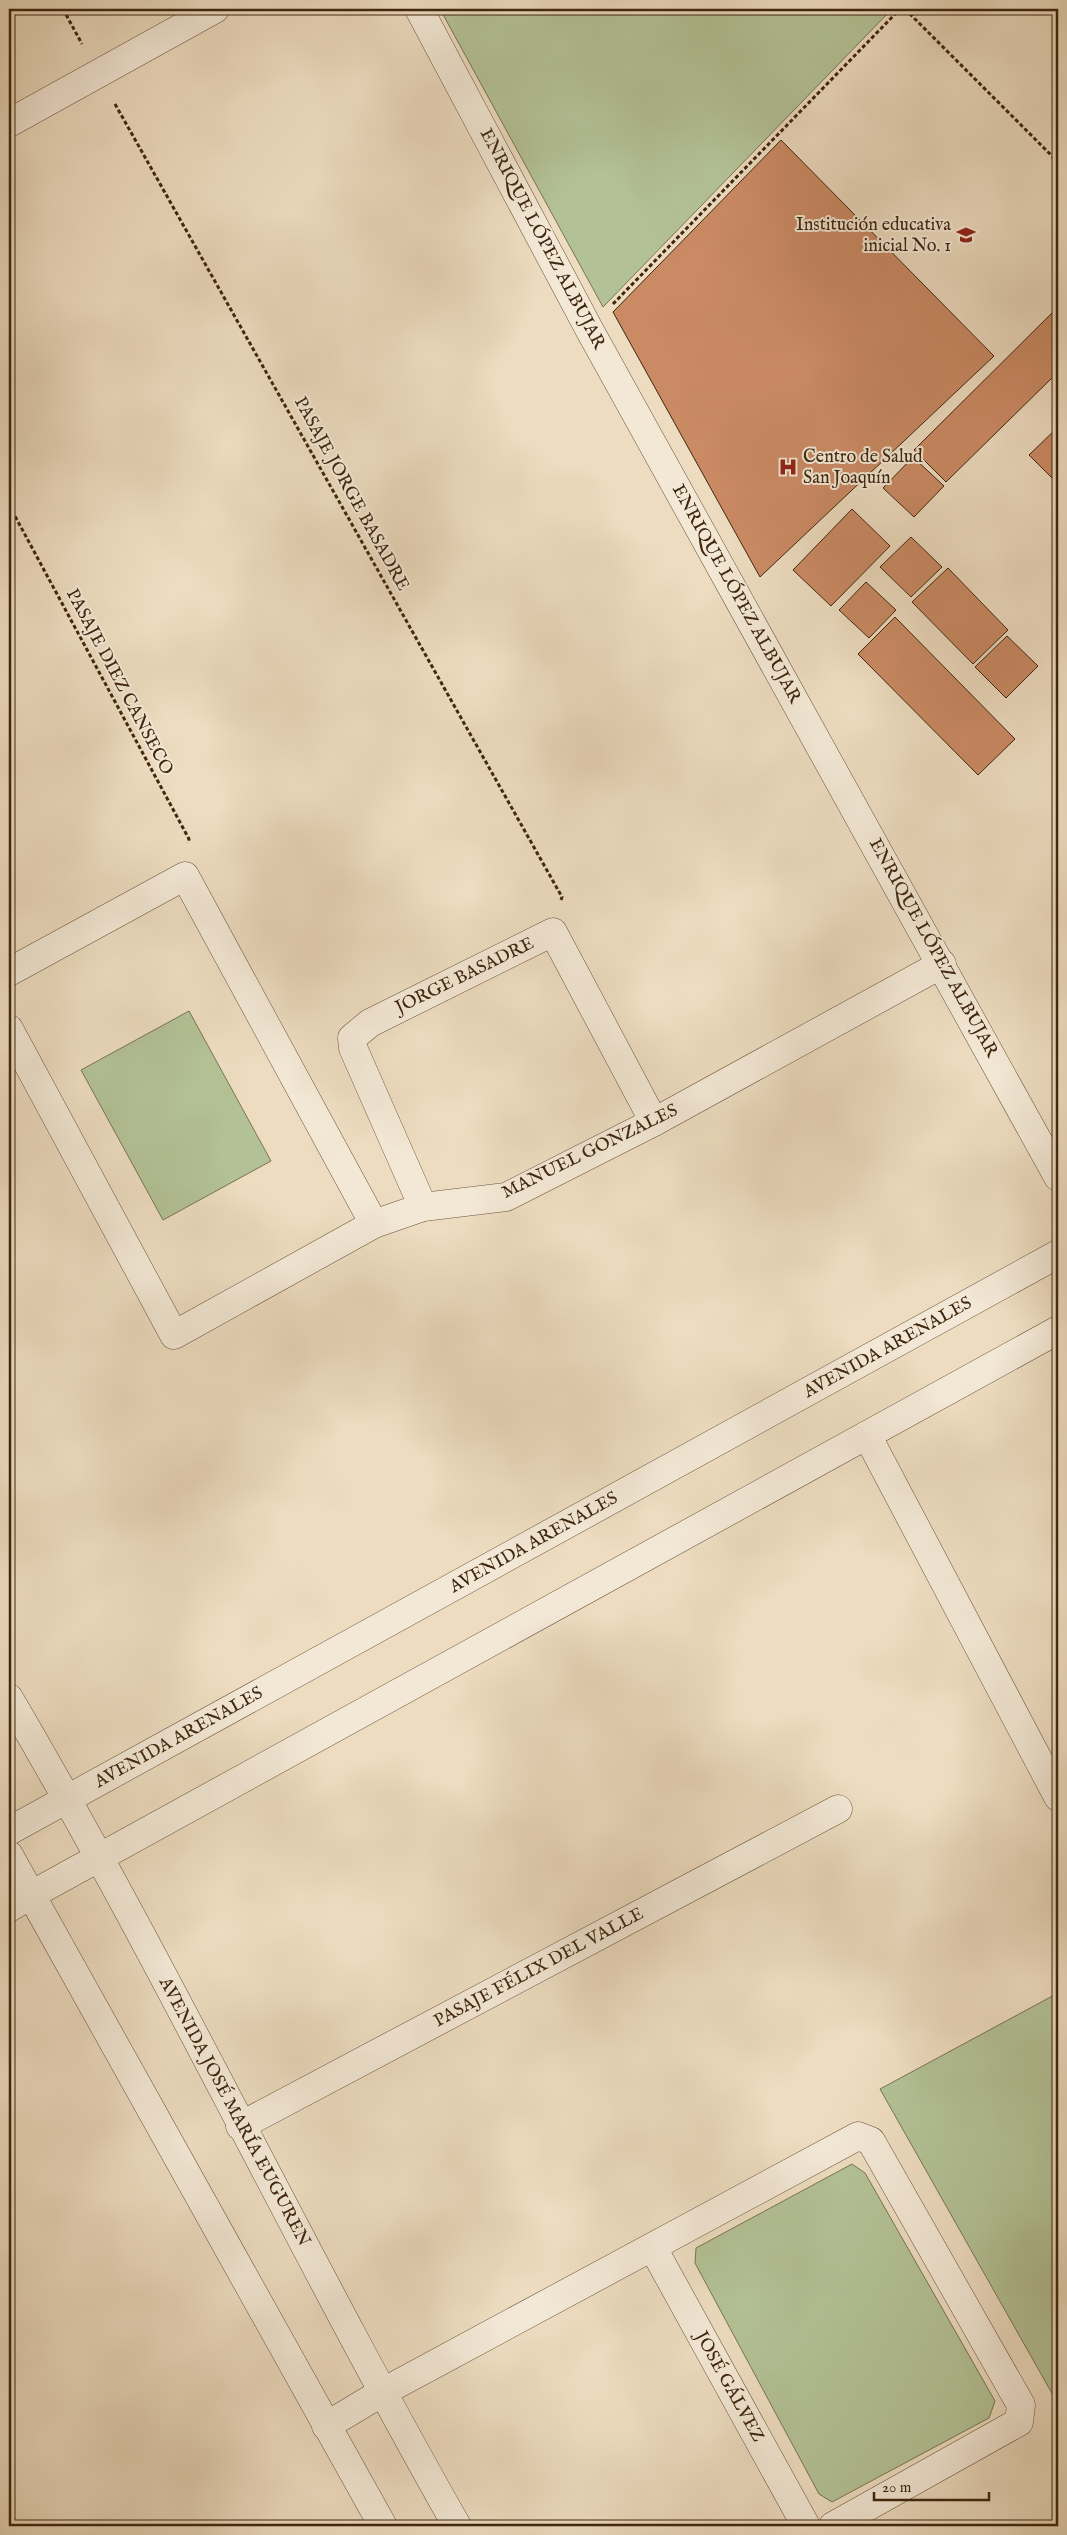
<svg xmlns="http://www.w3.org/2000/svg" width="1067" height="2535" font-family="'IM FELL English',serif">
<rect width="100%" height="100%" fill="#eddcc0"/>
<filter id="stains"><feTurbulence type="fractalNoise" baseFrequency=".004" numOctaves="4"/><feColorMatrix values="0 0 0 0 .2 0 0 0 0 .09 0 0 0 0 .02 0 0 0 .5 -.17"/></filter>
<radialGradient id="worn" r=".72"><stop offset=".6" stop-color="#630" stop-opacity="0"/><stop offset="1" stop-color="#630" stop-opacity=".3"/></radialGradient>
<g fill="#b3c296" stroke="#797452">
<path d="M440,9H892L603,307Z"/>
<path d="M189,1011L271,1161L163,1220L81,1070Z"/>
<path d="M1058,1993V2404L880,2089Z"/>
<path d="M852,2164L865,2173L995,2401L989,2418L832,2502L819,2494L695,2263L696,2248Z"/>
</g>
<g fill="#ca8a64" stroke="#3f260e">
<path d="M781,140L994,356L760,577L613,312Z"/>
<path d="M1058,307V372L946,482L914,450Z"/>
<path d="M1058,427V484L1029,455Z"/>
<path d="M913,457L944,486L914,517L883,488Z"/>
<path d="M852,509L890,546L831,606L793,570Z"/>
<path d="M911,537L942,567L911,597L880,567Z"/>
<path d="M948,568L1008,630L973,664L912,602Z"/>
<path d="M866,582L896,610L869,638L839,610Z"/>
<path d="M895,617L1015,739L978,775L858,654Z"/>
<path d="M1007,636L1038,666L1006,698L975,667Z"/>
</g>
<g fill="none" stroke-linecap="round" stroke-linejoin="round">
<g stroke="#6a543a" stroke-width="29">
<g id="minor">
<path d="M419,9L589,329L1058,1177"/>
<path d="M9,123L215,9"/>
<path d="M9,972L185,876L374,1224"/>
<path d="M9,1029L174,1335L374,1224L423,1207L506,1197L654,1122L942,964"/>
<path d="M423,1207L353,1048L352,1038L370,1023L553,932L654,1122"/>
<path d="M867,1435L1058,1797"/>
<path d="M9,1908L31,1895"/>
<path d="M240,2126L838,1809"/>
<path d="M653,2248L806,2526"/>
<path d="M326,2426L381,2393L858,2136L871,2141L1021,2405L1019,2422L833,2526"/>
</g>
</g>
<g stroke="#6a543a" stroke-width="29">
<g id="tertiary">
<path d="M9,1698C168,1969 302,2253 457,2526"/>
<path d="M9,1831L1058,1254"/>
<path d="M9,1855L383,2526"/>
<path d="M31,1895L1058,1330"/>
</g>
</g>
<g stroke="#3f260e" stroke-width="3" stroke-dasharray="4 2.5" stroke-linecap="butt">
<path d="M63,9L82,44"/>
<path d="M905,9L1058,162"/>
<path d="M115,104L562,897L561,900"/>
<path d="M613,304L900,9"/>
<path d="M9,505L189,839L188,843"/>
</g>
<use href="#minor" stroke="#f3e8d6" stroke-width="28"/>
<use href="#tertiary" stroke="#f3e8d6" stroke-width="28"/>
</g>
<defs>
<g id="school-bare" transform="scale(1.5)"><path d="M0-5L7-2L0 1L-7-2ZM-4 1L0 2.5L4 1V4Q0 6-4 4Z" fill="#8f2418" stroke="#f3e8d6" stroke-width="2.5" paint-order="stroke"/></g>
<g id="hospital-bare" transform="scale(1.5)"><path d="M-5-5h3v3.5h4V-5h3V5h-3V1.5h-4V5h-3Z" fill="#8f2418" stroke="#f3e8d6" stroke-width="2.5" paint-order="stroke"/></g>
</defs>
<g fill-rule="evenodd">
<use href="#school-bare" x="966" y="235"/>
<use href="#hospital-bare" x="788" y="467"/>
</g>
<g text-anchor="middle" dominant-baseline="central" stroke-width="4" stroke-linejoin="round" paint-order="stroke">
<g font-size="18" fill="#3f260e" stroke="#f3e8d6" text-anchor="end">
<text x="951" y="225">Institución educativa<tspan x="951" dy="21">inicial No. 1</tspan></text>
<text x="803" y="457" text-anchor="start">Centro de Salud<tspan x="803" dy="21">San Joaquín</tspan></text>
</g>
<g font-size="18" fill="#3f260e" stroke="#f3e8d6">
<text transform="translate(542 239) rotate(62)">ENRIQUE LÓPEZ ALBUJAR</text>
<text transform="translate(351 494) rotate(61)">PASAJE JORGE BASADRE</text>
<text transform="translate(736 594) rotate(61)">ENRIQUE LÓPEZ ALBUJAR</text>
<text transform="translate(119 682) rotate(62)">PASAJE DIEZ CANSECO</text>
<text transform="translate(933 948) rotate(61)">ENRIQUE LÓPEZ ALBUJAR</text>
<text transform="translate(465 976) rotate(-26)">JORGE BASADRE</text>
<text transform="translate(590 1152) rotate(-26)">MANUEL GONZALES</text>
<text transform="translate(888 1348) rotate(-29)">AVENIDA ARENALES</text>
<text transform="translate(534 1543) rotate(-29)">AVENIDA ARENALES</text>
<text transform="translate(179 1738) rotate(-29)">AVENIDA ARENALES</text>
<text transform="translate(539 1968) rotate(-28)">PASAJE FÉLIX DEL VALLE</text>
<text transform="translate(234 2112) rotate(62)">AVENIDA JOSÉ MARÍA EUGUREN</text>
<text transform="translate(729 2387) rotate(61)">JOSÉ GÁLVEZ</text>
</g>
</g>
<rect width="1067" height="2535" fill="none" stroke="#eddcc0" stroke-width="30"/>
<rect x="10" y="10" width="1047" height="2515" fill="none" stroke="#3f260e" stroke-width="2.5"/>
<rect x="15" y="15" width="1037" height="2505" fill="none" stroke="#3f260e"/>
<path d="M874 2492v8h115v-8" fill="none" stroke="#3f260e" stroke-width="2.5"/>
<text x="882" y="2492" font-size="15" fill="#3f260e" stroke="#f3e8d6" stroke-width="4" paint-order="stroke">20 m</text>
<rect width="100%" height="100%" filter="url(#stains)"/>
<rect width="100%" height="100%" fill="url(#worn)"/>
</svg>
